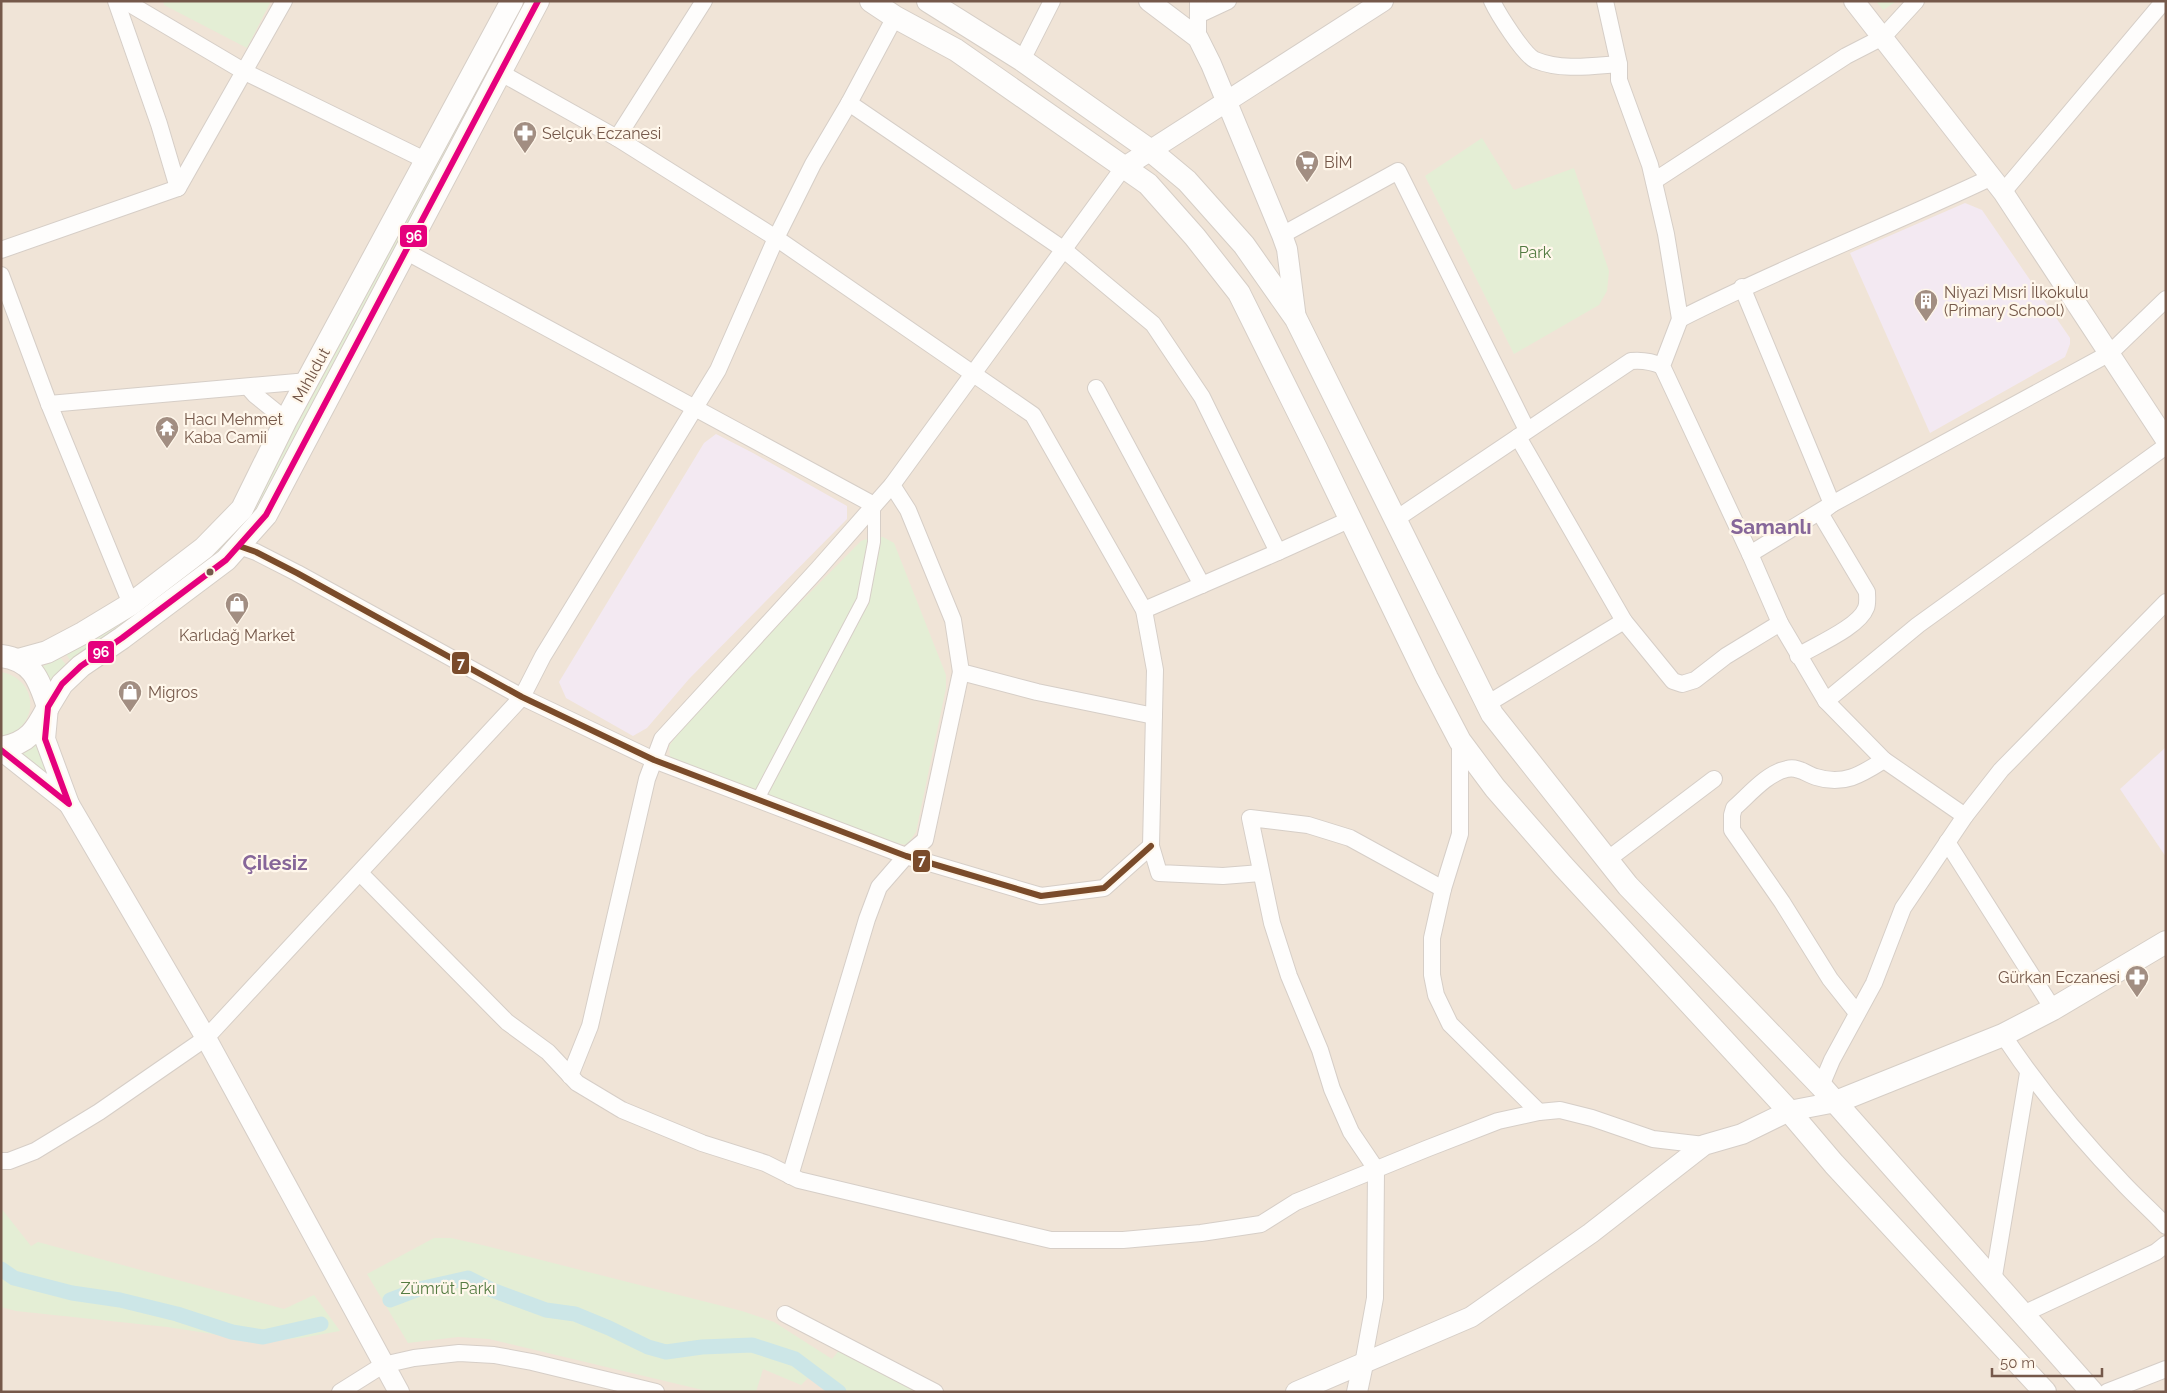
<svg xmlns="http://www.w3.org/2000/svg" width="2167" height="1393" font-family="Raleway,sans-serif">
<rect width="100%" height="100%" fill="#f7f2ea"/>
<rect fill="#f0e4d7" x="1" y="1" width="2165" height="1391"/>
<g fill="#f3e9f2">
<path d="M1965,203L1982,210L2070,338V344L2065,357L1930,433L1850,253Z"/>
<path d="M716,434L753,453L847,506V519L689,679L647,728L633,736L566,698L559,682L704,443Z"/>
<path d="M2166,747V857L2120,789Z"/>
</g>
<g fill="#e4eed5">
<path d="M163,1H271L247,48L164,5Z"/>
<path d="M521,1H531L263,503L222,553L72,663L66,654L201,561Z"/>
<path d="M1876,1H1897L1883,10Z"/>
<path d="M1482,138L1514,190L1574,168L1609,271L1607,291L1599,305L1514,354L1425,176Z"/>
<path d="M872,537H883L894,543L946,675V688L916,832L907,845L884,841L670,758L669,746L700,704L861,541Z"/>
<path d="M60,657L67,666L48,689L38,669Z"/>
<path d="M1,672C40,679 40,729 1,737Z"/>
<path d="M35,743L62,794L19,753Z"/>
<path d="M1,1208L31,1246L38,1242L284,1309L314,1295L340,1331L301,1338L260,1341L167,1327L16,1311L1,1307Z"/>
<path d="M434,1238H451L482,1245L742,1311L774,1322L832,1359L841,1348L919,1392H831L808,1378L801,1385L763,1369L756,1392H711L489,1339L458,1337L408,1343L367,1274Z"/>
</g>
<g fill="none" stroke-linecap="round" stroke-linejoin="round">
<g stroke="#cce6e7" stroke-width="15">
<path d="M1,1269L14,1278L72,1293L120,1300L177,1314L232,1332L263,1337L321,1324"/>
<path d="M390,1300L419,1289L468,1278L492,1290L546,1310L575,1314L609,1328L648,1347L666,1352L702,1347L752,1345L795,1359L839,1392"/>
</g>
<g stroke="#d6cec7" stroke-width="14">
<path id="pedestrian" d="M758,799L863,600L874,542V505"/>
</g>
<g stroke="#d6cec7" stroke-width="18">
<g id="minor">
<path d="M116,1L159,124L178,188"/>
<path d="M125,1L245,72L427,161"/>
<path d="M1492,1C1498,14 1524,55 1535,60C1562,71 1592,66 1619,64"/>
<path d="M1605,1L1619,64V80L1650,165L1666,234L1680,319L1662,366L1750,554L1780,623L1826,701L1884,760L1965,816"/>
<path d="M1198,15L1228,1"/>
<path d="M1198,38V1"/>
<path d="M1022,60L1052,1"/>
<path d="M501,73L617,138L776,238L1033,415L1144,610L1155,670L1151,846L1159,873L1223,876L1261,873"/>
<path d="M849,103L1063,249L1153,324L1202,397L1278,552L1351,519"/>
<path d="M617,138L704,1"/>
<path d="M1654,181L1846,56L1883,37L1916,1"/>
<path d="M2003,192L2164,1"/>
<path d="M1282,235L1398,171L1527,430"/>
<path d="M1,250L178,188L284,1"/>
<path d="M405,251L874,505"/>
<path d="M1,275L49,404L131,604"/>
<path d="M1742,287L1832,504L1823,511"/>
<path d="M1680,319C1782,267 1889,226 1992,177"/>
<path d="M248,387L255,395L286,420"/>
<path d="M1096,388L1202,585"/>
<path d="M49,404L308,381"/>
<path d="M1518,437L1624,621L1673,681L1682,684L1695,680L1726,656L1780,623"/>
<path d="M892,485L908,510L953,620L961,672L1037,692L1154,716"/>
<path d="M1396,519L1631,361C1642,360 1651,361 1662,366"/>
<path d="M239,546L256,552L297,573L522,697L654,760L906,856L1041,896L1104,888L1151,846"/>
<path d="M1750,554L1832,504L2110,353L2166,299"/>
<path d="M1144,610L1278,552"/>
<path d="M1798,656C1816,645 1859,627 1866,608C1868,603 1867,597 1867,592L1820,513"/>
<path d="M1826,701L1918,625L2166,446"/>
<path d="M1487,704L1624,621"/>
<path d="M1460,741V834L1443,889L1432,938V975L1436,995L1450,1024L1539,1112"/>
<path d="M1947,842L2053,1009"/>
<path d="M1607,860L1714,779"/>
<path d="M360,873L507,1022L548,1052L577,1083L622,1110L702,1143L765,1163L799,1180L1051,1240H1123L1201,1233L1261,1224L1296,1202L1426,1149L1498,1121L1539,1112L1560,1110L1592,1118L1653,1139L1704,1145"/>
<path d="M1857,1013L1830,979L1782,902L1732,830V815L1734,808C1749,795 1767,773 1787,769C1798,766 1806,774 1816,777C1844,786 1862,774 1884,760"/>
<path d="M2003,1035C2038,1088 2079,1137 2123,1183C2137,1198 2152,1211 2166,1226"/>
<path d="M570,1076L590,1026L647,779L662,739L818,569L892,485L1123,168"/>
<path d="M1821,1086L1832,1060L1874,983L1903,908L1965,816L2001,770L2166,602"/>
<path d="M1,1161H9L35,1151L99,1112L206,1038L522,697L543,656L718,370L776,238L813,164L849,103L895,17"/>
<path d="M790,1176L867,919L879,887L906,856L925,840L961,672"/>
<path d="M1993,1282L2028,1073"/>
<path d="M785,1314L935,1392"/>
<path d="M2023,1314L2156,1252L2166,1244"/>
<path d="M1363,1364L1375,1298L1376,1169L1351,1132L1332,1089L1320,1050L1289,976L1272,923L1250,818L1308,825L1350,838L1443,889"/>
<path d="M340,1392L383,1365L414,1358L459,1353L494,1355L532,1362L656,1392"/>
<path d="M2107,1392L2166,1369"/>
</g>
</g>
<g stroke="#d6cec7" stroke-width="22">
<g id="tertiary">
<path d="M1149,1L1198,38L1211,64L1282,235L1287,249L1296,319"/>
<path d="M1854,1L2003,192L2166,440"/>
<path d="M1123,168L1383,1"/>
<path d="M1,750L69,804L45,739L48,707"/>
<path d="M69,804L206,1038L399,1392"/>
<path d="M1296,1392L1471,1317L1591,1233L1704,1145L1742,1134L1789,1111L1836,1102"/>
<path d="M1357,1392L1363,1364"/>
</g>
</g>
<g stroke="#d6cec6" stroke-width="24">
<g id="secondary">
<path d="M871,1L895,17L956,50L1148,184L1195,237L1239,293L1316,448L1427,678L1460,741L1495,788L1563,866L1789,1111L1834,1164L2045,1392"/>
<path d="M928,1L1022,60L1151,151L1187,181L1244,245L1296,319L1492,714L1628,886L1821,1086L2092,1392"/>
<path d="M1,656C33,660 39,680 48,707C36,730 29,743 1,748"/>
<path d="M18,660L47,652L83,633L131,604L204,548L242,509L286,420L512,1"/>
<path d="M48,707L62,684L81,666L122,638L226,560L266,515L538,1"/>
<path d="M1836,1102L2003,1035L2053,1009L2166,942"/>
</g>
</g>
<use href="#pedestrian" stroke="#fefdfc" stroke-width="12"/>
<use href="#minor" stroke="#fefdfc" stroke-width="16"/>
<use href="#tertiary" stroke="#fefdfc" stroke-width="20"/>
<use href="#secondary" stroke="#fefdfc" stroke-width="22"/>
<g stroke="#fff7eb" stroke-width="10">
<path id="bus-1" d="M239,546L256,552L297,573L522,697L654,760L906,856L1041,896L1104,888L1151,846"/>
</g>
<g stroke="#fff7eb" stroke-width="10">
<path id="bus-2" d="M1,750L69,804L45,739L48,707L62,684L81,666L122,638L226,560L266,515L538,1"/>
</g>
<use href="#bus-1" stroke="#7a4b2a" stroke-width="6"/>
<use href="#bus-2" stroke="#e5007d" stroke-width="6"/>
</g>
<defs>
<g id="pharmacy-pin" transform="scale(1.25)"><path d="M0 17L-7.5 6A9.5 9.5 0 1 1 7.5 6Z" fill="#a28e82" stroke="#fff7eb"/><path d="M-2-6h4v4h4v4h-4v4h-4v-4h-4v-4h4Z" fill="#fff"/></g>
<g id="supermarket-pin" transform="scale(1.25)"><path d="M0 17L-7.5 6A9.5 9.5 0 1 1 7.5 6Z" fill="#a28e82" stroke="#fff7eb"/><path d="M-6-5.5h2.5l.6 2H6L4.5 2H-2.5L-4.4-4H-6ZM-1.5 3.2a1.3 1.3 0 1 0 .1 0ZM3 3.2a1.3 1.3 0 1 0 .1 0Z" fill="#fff"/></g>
<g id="building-pin" transform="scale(1.25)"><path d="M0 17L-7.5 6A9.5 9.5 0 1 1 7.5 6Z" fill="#a28e82" stroke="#fff7eb"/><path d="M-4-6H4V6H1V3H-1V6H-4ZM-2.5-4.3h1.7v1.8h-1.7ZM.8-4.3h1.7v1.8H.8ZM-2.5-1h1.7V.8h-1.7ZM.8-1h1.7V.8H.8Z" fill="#fff"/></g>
<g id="temple-pin" transform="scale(1.25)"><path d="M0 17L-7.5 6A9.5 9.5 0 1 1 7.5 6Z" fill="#a28e82" stroke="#fff7eb"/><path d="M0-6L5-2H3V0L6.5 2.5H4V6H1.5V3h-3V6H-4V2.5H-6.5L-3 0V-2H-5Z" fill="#fff"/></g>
<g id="shop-pin" transform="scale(1.25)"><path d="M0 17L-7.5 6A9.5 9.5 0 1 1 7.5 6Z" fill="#a28e82" stroke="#fff7eb"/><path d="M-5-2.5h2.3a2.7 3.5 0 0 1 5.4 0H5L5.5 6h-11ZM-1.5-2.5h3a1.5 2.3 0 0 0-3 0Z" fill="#fff"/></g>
</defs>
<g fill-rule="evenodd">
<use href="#pharmacy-pin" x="525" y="133"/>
<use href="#supermarket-pin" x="1307" y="162"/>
<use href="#building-pin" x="1926" y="301"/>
<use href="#temple-pin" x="167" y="428"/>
<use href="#shop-pin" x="237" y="604"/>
<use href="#shop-pin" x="130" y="692"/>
<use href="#pharmacy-pin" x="2137" y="977"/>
</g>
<circle fill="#75584a" stroke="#fff7eb" stroke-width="2" cx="210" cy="572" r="4.5"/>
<g text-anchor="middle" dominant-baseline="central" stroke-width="4.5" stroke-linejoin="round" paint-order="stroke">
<g font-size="16" fill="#75584a" stroke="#fff7eb" text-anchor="start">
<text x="542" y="133">Selçuk Eczanesi</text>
<text x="1324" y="162">BİM</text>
<text x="1944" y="292">Niyazi Mısri İlkokulu<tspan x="1944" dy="18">(Primary School)</tspan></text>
<text x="184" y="419">Hacı Mehmet<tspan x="184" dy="18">Kaba Camii</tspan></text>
<text x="237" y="635" text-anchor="middle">Karlıdağ Market</text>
<text x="148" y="692">Migros</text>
<text x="2120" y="977" text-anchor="end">Gürkan Eczanesi</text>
</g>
<g font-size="16" fill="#547b42" stroke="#fff7eb">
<text x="1535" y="252">Park</text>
<text x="448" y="1288">Zümrüt Parkı</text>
</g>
<g font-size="16" fill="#75584a" stroke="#fff7eb">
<text transform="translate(311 375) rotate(-61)">Mıhlıdut</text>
</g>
<g font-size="21" font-weight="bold" fill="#866699" stroke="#fff7eb">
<text x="1771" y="526">Samanlı</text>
<text x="275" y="862">Çilesiz</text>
</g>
</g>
<g stroke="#fff7eb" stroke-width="2">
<rect x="399" y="224" width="29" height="24" rx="5" fill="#e5007d"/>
<rect x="87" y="640" width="28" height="24" rx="5" fill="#e5007d"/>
<rect x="451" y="651" width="19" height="24" rx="5" fill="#7a4b2a"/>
<rect x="912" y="849" width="19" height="24" rx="5" fill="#7a4b2a"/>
</g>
<g font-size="14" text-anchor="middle" font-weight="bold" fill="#fff">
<text x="414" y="241">96</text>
<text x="101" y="657">96</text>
<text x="461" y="668">7</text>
<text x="922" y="865">7</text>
</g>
<rect width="2167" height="1393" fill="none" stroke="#75584a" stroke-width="5"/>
<path d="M1992 1368v8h110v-8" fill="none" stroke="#75584a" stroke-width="2.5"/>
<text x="2000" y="1368" font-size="15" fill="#75584a" stroke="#fff7eb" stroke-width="4" paint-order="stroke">50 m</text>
</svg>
